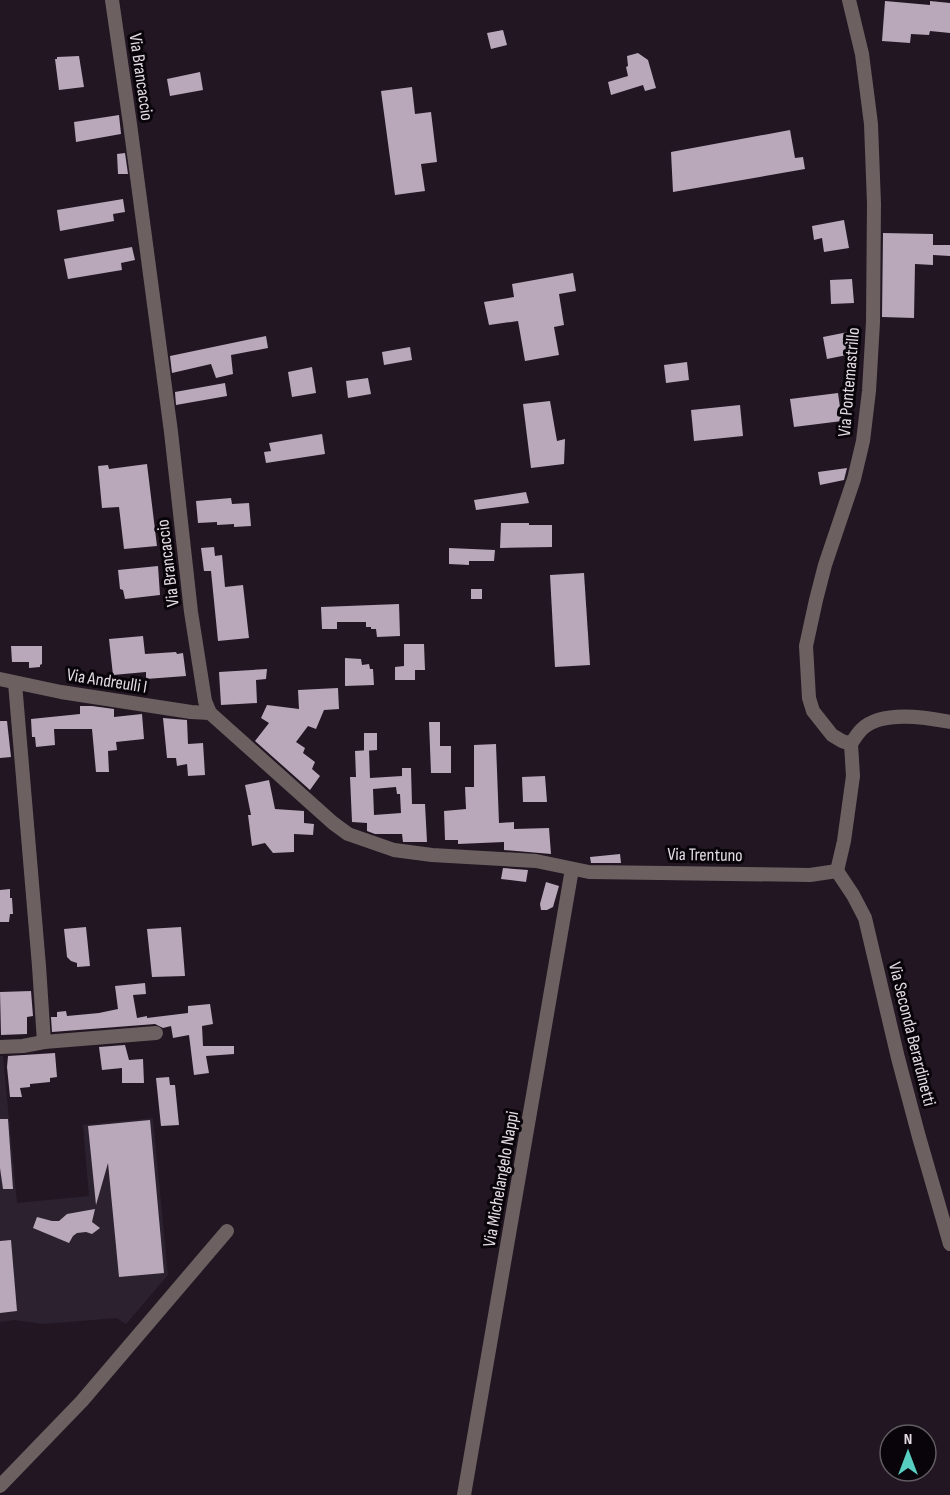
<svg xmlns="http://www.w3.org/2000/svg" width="950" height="1495" font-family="'Sofia Sans Condensed',sans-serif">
<rect width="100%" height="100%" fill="#221623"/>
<path fill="#2c212f" d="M0,1056H3L17,1203L89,1196L83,1125L153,1118L168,1275L126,1324L117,1318L43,1324L14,1320L0,1322Z"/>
<g fill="#b8a8ba" fill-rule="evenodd">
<path d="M885,1L930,5V1L950,3V33L930,31L929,35L911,34L910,43L882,41Z"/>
<path d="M503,30L507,45L491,49L487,33Z"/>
<path d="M638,53L648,60L656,88L645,91L643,85L611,95L608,82L628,76L626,67L628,66L627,56Z"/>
<path d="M79,56L84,87L59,90L55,59H57V57Z"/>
<path d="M200,72L203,90L170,96L167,79Z"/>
<path d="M412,87L415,114L431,112L437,162L421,164L425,191L395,195L381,91Z"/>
<path d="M119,115L121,134L76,142L74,122Z"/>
<path d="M790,130L795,158L803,157L805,169L673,192L671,152Z"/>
<path d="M125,153L128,174H118L117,154Z"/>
<path d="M123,199L125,212L113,214L114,221L60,231L57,210Z"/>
<path d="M844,220L849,248L824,252L822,238L814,240L812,226Z"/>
<path d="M883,233L933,234V245H950V256L933,255V265L915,264L914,318L882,317Z"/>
<path d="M132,247L135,260L121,263L122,270L68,279L64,259Z"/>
<path d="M573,273L576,291L559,294L564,325L554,327L559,355L525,361L518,321L489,325L484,302L514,297L512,284Z"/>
<path d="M852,279L854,303L831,304L830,280Z"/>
<path d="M848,332L852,354L827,359L823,337Z"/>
<path d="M266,336L268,348L231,355L233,374L216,378L211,364L172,373L170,356Z"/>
<path d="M410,347L412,360L384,365L382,352Z"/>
<path d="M687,362L689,380L666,383L664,365Z"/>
<path d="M312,367L316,393L292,397L288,372Z"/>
<path d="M368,378L371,394L348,398L346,381Z"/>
<path d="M225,383L227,396L176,405L175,392Z"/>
<path d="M838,393L842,421L794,427L790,399Z"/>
<path d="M550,401L557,441L565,439L564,464L531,468L523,404Z"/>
<path d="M740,405L743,436L694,441L691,410Z"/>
<path d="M322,434L325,454L266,463L264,452L271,451L269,443Z"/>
<path d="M147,464L157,546L124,549L119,507L102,508L98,466L108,465L109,469Z"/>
<path d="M847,468L844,480L820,485L818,472Z"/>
<path d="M526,492L529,503L476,510L474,500Z"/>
<path d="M231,498L232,504L249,503L251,526L234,527V524L217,525V522L198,523L196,501Z"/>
<path d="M501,523H529V525H552V547L500,548Z"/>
<path d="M214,547L215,556L222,555L225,587L243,585L249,638L218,641L211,571H204L201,548Z"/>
<path d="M449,548L495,550L494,561H469V565L449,564Z"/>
<path d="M158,566L160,595L125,599L123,590L120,589L118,570Z"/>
<path d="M584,573L590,665L555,667L550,575Z"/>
<rect x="471" y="589" width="11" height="10"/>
<path d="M399,604L400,636L377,637L376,629H371V627H366V622H337V629H322L321,607Z"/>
<path d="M143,636L145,654L176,652L177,654L183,653L186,676L146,679V672L113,675L109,639Z"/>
<path d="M404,644H424L425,670H415V680H395V667L404,666Z"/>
<path d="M11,646H42V664L40,665V667L29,668V662H12Z"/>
<path d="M345,658L361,659L362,665L369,664L370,669H373L374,685L345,686Z"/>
<path d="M267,669L266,679L256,680L257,703L221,705L219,672Z"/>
<path d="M338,688L339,709L324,710L316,729L308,726L296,742L305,748L303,753L315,762L312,769L320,776L310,790L255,741L269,723L261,718L267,705L299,709L298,690Z"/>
<path d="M80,706H92L114,709V717L142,714L144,739L116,742L117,750L108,751L109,772H96L92,729H54L55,745L36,747L35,737H32L31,719L80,714Z"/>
<path d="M163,718L187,720L188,744L203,743L205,775L188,776L187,764L177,766L176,758H167Z"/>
<path d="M0,721H7L11,757L0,758Z"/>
<path d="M429,722H440V746H451V773H431Z"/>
<path d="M364,733H377V750L364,751Z"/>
<path d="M496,744L499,823L514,822V829L549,828L551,854L504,850V842L458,844V840H445L444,811L466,809L465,787H474V745Z"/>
<path d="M369,750L370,778L402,776V768H411L412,804H425L427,842H403L402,834H375L367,831V823L352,822L350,777H356L355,751ZM396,787L397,794H400L401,813L374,815L373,789Z"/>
<path d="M545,776L547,802H523L522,777Z"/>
<path d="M269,780L275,809L304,811V823L314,824L313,835L294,834V852L273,853L265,843L252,846L248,815H251L245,785Z"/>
<path d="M620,854L621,863H591L590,857Z"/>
<path d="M503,868L528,870L526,882L501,879Z"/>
<path d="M546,882L559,886L553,907L547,910H541L540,904Z"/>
<path d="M10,889V898H12L13,914H10L9,922H0V890Z"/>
<path d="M86,927L90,966L77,967V963L71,961L67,957L64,929Z"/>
<path d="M181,927L185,976L152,977L147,929Z"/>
<path d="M145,983L146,994L133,995L137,1018L147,1016V1018L188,1013V1006L210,1004L213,1024L202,1026L203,1046H234V1054L206,1056L209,1073L194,1075L189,1035L173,1038L171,1026L163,1028L155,1024L52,1032L51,1017H57V1012L66,1011L67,1016L99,1013L118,1009L115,986Z"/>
<path d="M31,991L33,1016L27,1017V1034L1,1035L0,992Z"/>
<path d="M125,1045L129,1060L143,1059L144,1083H122V1068L102,1070L99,1047Z"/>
<path d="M55,1053L57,1077L50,1078V1082L30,1084V1087L20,1088L22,1097H10L7,1067L8,1056Z"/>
<path d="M169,1077L170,1085H175L179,1125L161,1126L156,1078Z"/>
<path d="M0,1119H8L13,1189H3L0,1168Z"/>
<path d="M150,1120L164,1273L119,1277L108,1163L96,1205L88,1126Z"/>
<path d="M95,1209L92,1222L100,1228L92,1234L86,1232L77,1233L73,1236L69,1243L33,1228L37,1217L52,1221H59L67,1214Z"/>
<path d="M11,1240L17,1311L0,1313V1241Z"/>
</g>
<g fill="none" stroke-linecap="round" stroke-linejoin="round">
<g stroke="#6c6160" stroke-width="14">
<path d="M112,0L130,124L171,432L191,612L205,701L210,713L333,823L348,834L394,850L432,855L536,861L589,872L810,875L837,871"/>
<path d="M849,0L862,54L871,124L874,204L873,322L869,391L863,441L854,479L825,565L816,600L806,646L809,698L813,711L832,735L842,741L851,744"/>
<path d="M0,679L61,692L191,712L210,713"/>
<path d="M837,871L853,895L865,918L898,1058L919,1137L950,1244"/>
<path d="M837,871L844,841L853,776L851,744C854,739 858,733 862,729C882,710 925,717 950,722"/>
<path d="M44,1042L156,1033"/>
<path d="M0,1047L23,1046L44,1042L39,966L15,683"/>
<path d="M0,1486L82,1401L227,1231"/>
<path d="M464,1495L572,869"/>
</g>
</g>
<g text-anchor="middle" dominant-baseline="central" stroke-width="6" stroke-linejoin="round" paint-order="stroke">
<g font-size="18" fill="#e4dbe5" stroke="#080409">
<text transform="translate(141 77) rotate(82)">Via Brancaccio</text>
<text transform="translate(849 382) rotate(-85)">Via Pontemastrillo</text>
<text transform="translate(168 563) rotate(-97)">Via Brancaccio</text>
<text transform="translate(107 681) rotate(9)">Via Andreulli I</text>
<text transform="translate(705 855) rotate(1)">Via Trentuno</text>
<text transform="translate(912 1034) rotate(76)">Via Seconda Berardinetti</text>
<text transform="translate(501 1179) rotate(-80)">Via Michelangelo Nappi</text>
</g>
</g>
<g transform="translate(908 1453)"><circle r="28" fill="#080409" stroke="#605a61" stroke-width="1.5"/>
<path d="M0-4.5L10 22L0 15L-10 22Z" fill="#58cec0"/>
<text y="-9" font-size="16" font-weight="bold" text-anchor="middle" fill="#e4dbe5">N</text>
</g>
</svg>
